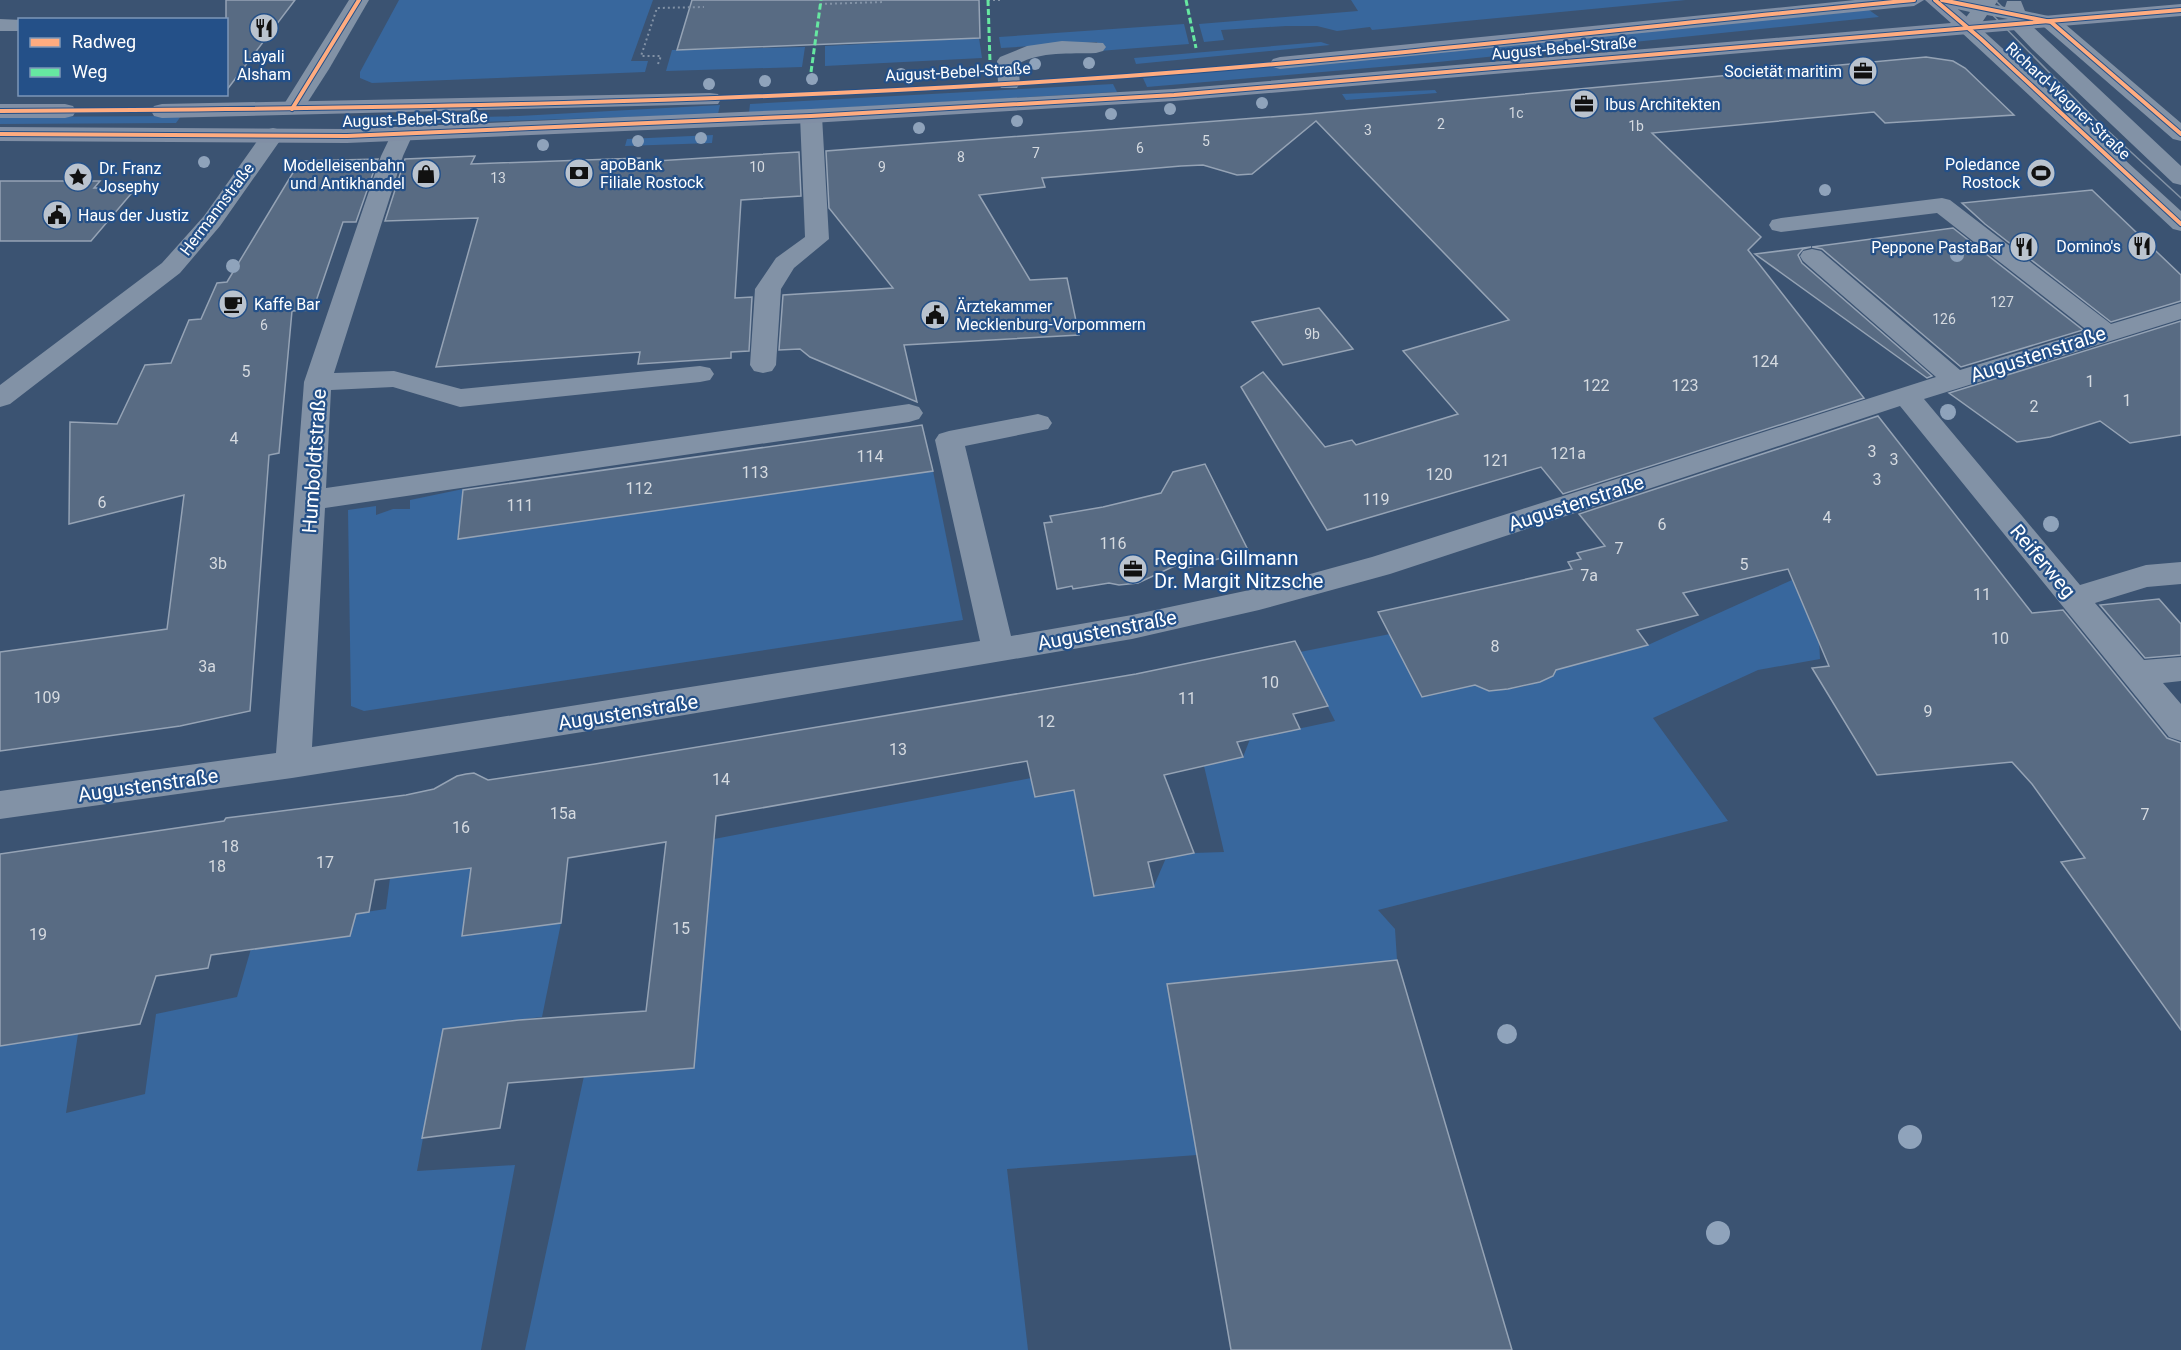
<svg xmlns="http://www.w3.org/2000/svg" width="2181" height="1350" font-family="Roboto,sans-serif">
<rect width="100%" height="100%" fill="#3b5372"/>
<g fill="#38679d">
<path d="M399,0H653L631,61H648L645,72L372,83L360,78V72Z"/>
<path d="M1351,0H1686L1372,30L1370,27L1337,31L1317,26H1286L1221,30L1224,40L1204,42L1199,24L1358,11Z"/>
<path d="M1869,10L1879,17L1438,62L1147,87L1143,78Z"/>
<path d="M1184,24L1189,44L1099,51L1097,42L1001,48L999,37Z"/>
<path d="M979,38L982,58L825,66V46Z"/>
<path d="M1321,42L1330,45L1136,64L1134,58Z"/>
<path d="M805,47L802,67L666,71L672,50Z"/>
<path d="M1113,84L1117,92L749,113L750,104Z"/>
<path d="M1435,90L1437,93L1346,100L1342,94Z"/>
<path d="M720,105L718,114L361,126L363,120L519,116Z"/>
<path d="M181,116L176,123L0,124V117Z"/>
<path d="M713,135L712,143L625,146L627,139Z"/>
<path d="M933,471L963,620L364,711L351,706L348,510L376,506V515L393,509H410V500L463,489L458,539Z"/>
<path d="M1792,580L1819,641L1820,659L1758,670L1653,718L1728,821L1378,910L1395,929L1397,960L1167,984L1197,1155L1007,1169L1028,1350H525L584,1076L694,1067L714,839L1031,778L1035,797L1116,783L1095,896L1153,888L1166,858L1194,853L1224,852L1204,766L1243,757L1250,739L1335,721L1300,652L1390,634L1475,685C1500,695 1528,687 1553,676L1558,666L1648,645Z"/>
<path d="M472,868L561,923L542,1017L443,1029L417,1171L515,1165L481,1350H0V1046L78,1034L66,1113L145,1094L156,1014L237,997L257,928L386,909L390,878Z"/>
</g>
<g fill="#586b83" stroke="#95a3b5" stroke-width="1.5">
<path d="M226,0H295L226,91Z"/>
<path d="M692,0H979L980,38L677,50Z"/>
<path d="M1926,57L1953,61L1965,68L2014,115L1885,123L1874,112L1652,133L1761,237L1748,250L1864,398L1563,494L1541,467L1327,530L1241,387L1263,372L1325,447L1352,440L1356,445L1458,414L1403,351L1509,320L1316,121L1252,174L1237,175L1203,165L1181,166L1042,178L1045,187L979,195L1030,280L1067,278L1079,335L904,345L917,402L810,357L800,349L779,350L783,295L893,288L829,208L826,151L1308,114Z"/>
<path d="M799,152L801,196L741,200L735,298L752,297L749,351L731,352V358L638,364L640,352L436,367L478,218L385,221L405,159L475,156L471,164L640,158V162Z"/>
<path d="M378,159L356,222H343L313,310L292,311L279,453L269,455L250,711L180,726L0,751V652L167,629L184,495L69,524L70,422L117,424L145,365L171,363L189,320L201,319L217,283L227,282L300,161Z"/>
<path d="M0,181H100L94,188H136L91,241H0Z"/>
<path d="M2092,190L2181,275V301L2111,322L1985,224L1962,203Z"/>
<path d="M1953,228L2083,330L1961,367L1822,249L1812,247Z"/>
<path d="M1811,247L1803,249L1798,255L1802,263L1932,376L1927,378L1755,254Z"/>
<path d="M1319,308L1353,349L1283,365L1252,322Z"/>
<path d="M2181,321V435L2130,443L2100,421L2050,437L2017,442L1949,393Z"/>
<path d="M1878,416L2032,613L2063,610L2167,738L2181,743V1030L2061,862L2085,858L2032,784L2012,762L1877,775L1812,668L1829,666L1788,569L1683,593L1698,615L1637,630L1648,645L1556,670L1553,676L1540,682L1508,689L1489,691L1475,685L1422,697L1378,612L1572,569L1568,562L1581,559L1577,553L1605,546L1579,514Z"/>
<path d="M922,425L933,471L458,539L463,490Z"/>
<path d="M1205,464L1248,550L1184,569L1181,563L1138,583L1119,585L1109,583L1073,589L1072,586L1057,589L1044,523L1052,522L1050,516L1103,507L1161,493L1173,472Z"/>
<path d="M2159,599L2181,624V655L2145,658L2100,605Z"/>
<path d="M1295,641L1328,706L1293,714L1300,729L1237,742L1243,757L1164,775L1194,853L1148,862L1154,887L1094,896L1074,790L1035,797L1027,761L716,816L694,1068L508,1083L500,1128L422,1138L443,1029L519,1020L646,1011L666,842L568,858L561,923L462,936L471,868L375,880L369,912L356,914L350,936L211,955L208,968L156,976L140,1024L0,1046V854L224,821L226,818L406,795L434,789L457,776L466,774L474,773L488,780L595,764L1136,674Z"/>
<path d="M1397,960L1512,1350H1231L1167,984Z"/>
</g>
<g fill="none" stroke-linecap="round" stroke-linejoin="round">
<g stroke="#8292a6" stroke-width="2" stroke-dasharray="2 3" stroke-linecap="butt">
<path d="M988,0H1003"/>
<path d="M820,4L885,2"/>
<path d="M658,64L661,56H641L657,8L704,7"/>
</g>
<g fill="#8292a6" fill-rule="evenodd">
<path d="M349,0H369L329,69L300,114H284L281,109Z"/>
<path d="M1932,0H1998L1995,5L2005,7L2007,1H2021L2025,11L2058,18L2181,123V141L2173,139L2044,27L2030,24L2181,166V185L2173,183L2032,49L2012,28L2008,19L1987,15L1979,27L2181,211V231L2173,229L1961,32L1958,28L1970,12L1935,4Z"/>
<path d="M0,19L22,20H20V31H0Z"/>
<path d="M1062,41L1103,43L1106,47L1103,51L1096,53C1070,54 1041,51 1018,64L1020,83L1017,88H1001L998,83L997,61L1000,57L1027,46Z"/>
<path d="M811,109L819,111L822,116L829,239L794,268L781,289L776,365L772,371L763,373L754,371L750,365L755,289L776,258L805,237L800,116L803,111Z"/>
<path d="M402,127L410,129L413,134L403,156L334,373L394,371L461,389L700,366L710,368L714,374L710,380L700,382L460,407L393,387L331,390L326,488L909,404L919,407L923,413L919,419L909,422L325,508L312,747L980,641L935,440L939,434L949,431L1038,414L1048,417L1052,423L1048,429L965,446L1011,636L1132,615L1259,588L1372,557L1936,377L1803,261L1800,256L1803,251L1812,249L1821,251L1960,370L2088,331L1937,213L1781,232L1772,230L1769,225L1772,220L1781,218L1942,198L1950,200L2111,324L2181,303V319L1924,399L2080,585L2146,565L2181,562V584L2147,587L2095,603L2144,660L2181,657V681L2163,683L2181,704V741L2169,737L1900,406L1390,574L1259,610L1132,639L614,727L292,778L0,819V791L276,753L304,382L381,156L394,129Z"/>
<path d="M273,128L281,130L284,135L220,226L180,273L10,404L0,407V385L162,263L204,216L265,130Z"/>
</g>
<g fill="#818fa5" fill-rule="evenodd">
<path d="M1855,0H1924L1914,6L1280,69L1273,67L1270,63L1273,59L1280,57Z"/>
<path d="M1925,0H1947L1973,22L2181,4V16L1174,101L811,123L347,143L0,141V127L347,129L811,109L1174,89L1951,23Z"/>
<path d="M710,93L718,94L721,99L718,104L162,118L154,116L151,111L154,106L162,104Z"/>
<path d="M0,104H65L73,106L76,111L73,116L65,118H0Z"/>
</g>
<g stroke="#8292a5" stroke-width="1.5">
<path d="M1978,0L2095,119L2181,198"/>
<path d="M1995,0L2019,24"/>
</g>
<g stroke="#66e7a1" stroke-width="3" stroke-dasharray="6 3" stroke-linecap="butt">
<path d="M988,0L990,62"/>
<path d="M1186,0L1196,48"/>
<path d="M811,72L821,0"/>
</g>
<g stroke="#245088" stroke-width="6">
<g id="cycleway">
<path d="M1935,0L1981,39L2181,224"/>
<path d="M1942,0L2051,22L2181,134"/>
<path d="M292,109L359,0"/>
<path d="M0,111C376,109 752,103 1127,76C1390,57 1652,25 1914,0"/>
<path d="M0,134L347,136L811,116L1174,95L2181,10"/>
</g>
</g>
<use href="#cycleway" stroke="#ffac80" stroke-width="4"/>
</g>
<g fill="#8fa3bb">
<circle cx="1089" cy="63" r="6"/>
<circle cx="1035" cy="64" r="6"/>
<circle cx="901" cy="74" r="6"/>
<circle cx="812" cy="79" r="6"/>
<circle cx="765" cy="81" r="6"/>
<circle cx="709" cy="84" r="6"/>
<circle cx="1262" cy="103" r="6"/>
<circle cx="1170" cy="109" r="6"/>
<circle cx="1111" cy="114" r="6"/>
<circle cx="1017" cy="121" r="6"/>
<circle cx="919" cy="128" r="6"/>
<circle cx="701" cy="138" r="6"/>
<circle cx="638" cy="141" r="6"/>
<circle cx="543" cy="145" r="6"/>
<circle cx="204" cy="162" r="6"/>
<circle cx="1825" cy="190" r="6"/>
<circle cx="1957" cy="255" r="7"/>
<circle cx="233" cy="266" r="7"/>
<circle cx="1948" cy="412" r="8"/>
<circle cx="2051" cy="524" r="8"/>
<circle cx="1507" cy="1034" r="10"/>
<circle cx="1910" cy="1137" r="12"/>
<circle cx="1718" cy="1233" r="12"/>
</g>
<defs>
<g id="restaurant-disc" transform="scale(1.5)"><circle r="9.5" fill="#bac3ce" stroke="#245088"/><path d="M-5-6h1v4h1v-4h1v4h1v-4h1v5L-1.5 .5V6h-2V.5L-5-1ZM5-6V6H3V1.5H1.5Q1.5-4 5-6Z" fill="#111"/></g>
<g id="office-disc" transform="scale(1.5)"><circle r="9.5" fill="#bac3ce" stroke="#245088"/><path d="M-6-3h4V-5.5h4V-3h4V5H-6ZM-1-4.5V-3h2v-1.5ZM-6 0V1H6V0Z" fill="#111"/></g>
<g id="bank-disc" transform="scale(1.5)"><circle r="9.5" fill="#bac3ce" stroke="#245088"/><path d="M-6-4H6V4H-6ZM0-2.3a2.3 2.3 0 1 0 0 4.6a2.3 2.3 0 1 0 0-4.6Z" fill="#111"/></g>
<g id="stadium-disc" transform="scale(1.5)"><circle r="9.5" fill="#bac3ce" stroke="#245088"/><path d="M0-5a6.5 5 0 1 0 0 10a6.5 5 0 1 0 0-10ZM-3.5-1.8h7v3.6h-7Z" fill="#111"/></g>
<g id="shop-disc" transform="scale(1.5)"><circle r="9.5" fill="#bac3ce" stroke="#245088"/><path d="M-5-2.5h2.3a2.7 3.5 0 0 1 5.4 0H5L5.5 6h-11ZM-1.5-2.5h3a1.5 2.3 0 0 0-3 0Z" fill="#111"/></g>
<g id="sight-disc" transform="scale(1.5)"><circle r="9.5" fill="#bac3ce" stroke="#245088"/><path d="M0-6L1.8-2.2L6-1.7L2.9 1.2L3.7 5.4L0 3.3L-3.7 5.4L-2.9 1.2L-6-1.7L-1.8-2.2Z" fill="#111"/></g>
<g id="civic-disc" transform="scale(1.5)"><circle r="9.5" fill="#bac3ce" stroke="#245088"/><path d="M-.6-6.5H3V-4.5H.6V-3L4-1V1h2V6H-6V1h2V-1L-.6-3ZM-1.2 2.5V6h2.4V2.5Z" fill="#111"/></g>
<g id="cafe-disc" transform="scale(1.5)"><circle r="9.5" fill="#bac3ce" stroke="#245088"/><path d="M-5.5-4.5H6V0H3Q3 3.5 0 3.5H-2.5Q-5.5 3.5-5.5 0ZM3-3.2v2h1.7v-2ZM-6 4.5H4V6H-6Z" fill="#111"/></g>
</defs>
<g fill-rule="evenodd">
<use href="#restaurant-disc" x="264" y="28"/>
<use href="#office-disc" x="1863" y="71"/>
<use href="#office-disc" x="1584" y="104"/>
<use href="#bank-disc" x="579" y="173"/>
<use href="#stadium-disc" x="2041" y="173"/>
<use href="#shop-disc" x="426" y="174"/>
<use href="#sight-disc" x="78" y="177"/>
<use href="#civic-disc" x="57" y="215"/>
<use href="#restaurant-disc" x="2142" y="246"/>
<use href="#restaurant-disc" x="2024" y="247"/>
<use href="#cafe-disc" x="233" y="304"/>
<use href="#civic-disc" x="935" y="315"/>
<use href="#office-disc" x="1133" y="569"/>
</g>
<g text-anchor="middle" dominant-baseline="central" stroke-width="4.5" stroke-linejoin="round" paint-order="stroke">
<g font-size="14" fill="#d5dae0">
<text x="1516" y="113">1c</text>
<text x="1441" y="124">2</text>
<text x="1636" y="126">1b</text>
<text x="1368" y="130">3</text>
<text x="1206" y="141">5</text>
<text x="1140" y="148">6</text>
<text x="1036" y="153">7</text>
<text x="961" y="157">8</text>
<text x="757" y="167">10</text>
<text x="882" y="167">9</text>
<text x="498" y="178">13</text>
<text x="2002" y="302">127</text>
<text x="1944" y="319">126</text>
<text x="264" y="325">6</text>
<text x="1312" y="334">9b</text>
</g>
<g font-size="16" fill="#fff" stroke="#245088">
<text transform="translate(1564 48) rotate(-5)">August-Bebel-Straße</text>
<text transform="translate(958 72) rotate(-3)">August-Bebel-Straße</text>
<text transform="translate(2068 101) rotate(43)">Richard-Wagner-Straße</text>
<text transform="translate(415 119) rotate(-2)">August-Bebel-Straße</text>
<text transform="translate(217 209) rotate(-53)">Hermannstraße</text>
</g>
<g font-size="16" fill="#fff" stroke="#245088" text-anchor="start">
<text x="264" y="56" text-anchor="middle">Layali<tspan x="264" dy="18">Alsham</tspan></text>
<text x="1842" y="71" text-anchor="end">Societät maritim</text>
<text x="1605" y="104">Ibus Architekten</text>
<text x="600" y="164">apoBank<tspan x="600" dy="18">Filiale Rostock</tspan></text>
<text x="2020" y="164" text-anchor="end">Poledance<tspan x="2020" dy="18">Rostock</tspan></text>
<text x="405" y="165" text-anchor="end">Modelleisenbahn<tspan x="405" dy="18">und Antikhandel</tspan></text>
<text x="99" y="168">Dr. Franz<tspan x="99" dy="18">Josephy</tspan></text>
<text x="78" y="215">Haus der Justiz</text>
<text x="2121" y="246" text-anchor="end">Domino's</text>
<text x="2003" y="247" text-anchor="end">Peppone PastaBar</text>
<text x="254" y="304">Kaffe Bar</text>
<text x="956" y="306">Ärztekammer<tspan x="956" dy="18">Mecklenburg-Vorpommern</tspan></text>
</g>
<g font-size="16" fill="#d5dae0">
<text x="1765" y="361">124</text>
<text x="246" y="371">5</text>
<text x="2090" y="381">1</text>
<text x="1596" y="385">122</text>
<text x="1685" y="385">123</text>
<text x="2127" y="400">1</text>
<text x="2034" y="406">2</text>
<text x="234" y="438">4</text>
<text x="1872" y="451">3</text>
<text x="1568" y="453">121a</text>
<text x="870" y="456">114</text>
<text x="1894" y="459">3</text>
<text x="1496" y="460">121</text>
<text x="755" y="472">113</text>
<text x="1439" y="474">120</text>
<text x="1877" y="479">3</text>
<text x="639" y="488">112</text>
<text x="1376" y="499">119</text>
<text x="102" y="502">6</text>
<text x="520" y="505">111</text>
<text x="1827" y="517">4</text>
<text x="1662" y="524">6</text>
<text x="1113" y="543">116</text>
<text x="1619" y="548">7</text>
<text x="218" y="563">3b</text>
<text x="1744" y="564">5</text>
<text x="1589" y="575">7a</text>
<text x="1982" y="594">11</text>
<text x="2000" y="638">10</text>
<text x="1495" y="646">8</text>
<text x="207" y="666">3a</text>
<text x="1270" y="682">10</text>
<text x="47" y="697">109</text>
<text x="1187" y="698">11</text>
<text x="1928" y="711">9</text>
<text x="1046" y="721">12</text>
<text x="898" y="749">13</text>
<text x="721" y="779">14</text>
<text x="563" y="813">15a</text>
<text x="2145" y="814">7</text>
<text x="461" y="827">16</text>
<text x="230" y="846">18</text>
<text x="325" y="862">17</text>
<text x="217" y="866">18</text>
<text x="681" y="928">15</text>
<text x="38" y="934">19</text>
</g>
<g font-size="20" fill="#fff" stroke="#245088">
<text transform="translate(2038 354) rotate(-18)">Augustenstraße</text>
<text transform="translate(314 461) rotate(-86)">Humboldtstraße</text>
<text transform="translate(1576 503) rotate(-18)">Augustenstraße</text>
<text transform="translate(2043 561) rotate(50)">Reiferweg</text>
<text transform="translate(1107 630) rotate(-11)">Augustenstraße</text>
<text transform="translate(628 712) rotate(-9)">Augustenstraße</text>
<text transform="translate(148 785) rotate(-8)">Augustenstraße</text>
</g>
<g font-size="20" fill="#fff" stroke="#245088" text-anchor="start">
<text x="1154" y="558">Regina Gillmann<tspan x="1154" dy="23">Dr. Margit Nitzsche</tspan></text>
</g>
</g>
<rect x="18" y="18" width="210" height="78" fill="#245088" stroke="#7c96b8" stroke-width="1.5"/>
<rect x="30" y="38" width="30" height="9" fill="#ffac80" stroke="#7c96b8" stroke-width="1.5"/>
<text x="72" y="48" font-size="18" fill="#ffffff">Radweg</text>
<rect x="30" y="68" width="30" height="9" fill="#66e7a1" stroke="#7c96b8" stroke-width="1.5"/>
<text x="72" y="78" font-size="18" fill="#ffffff">Weg</text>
</svg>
